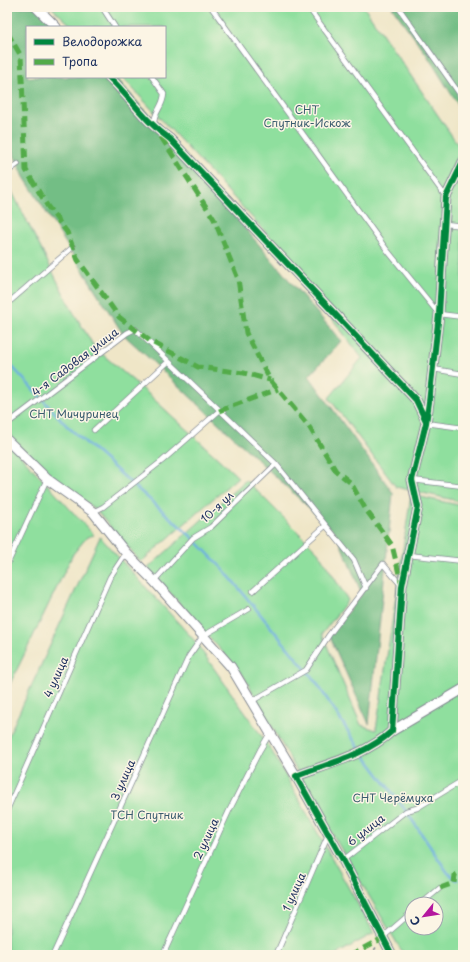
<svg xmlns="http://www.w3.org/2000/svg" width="470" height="962" font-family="'Playpen Sans',sans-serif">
  <rect width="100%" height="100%" fill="#fcf5e5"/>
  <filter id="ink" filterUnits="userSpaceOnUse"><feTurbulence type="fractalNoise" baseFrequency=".025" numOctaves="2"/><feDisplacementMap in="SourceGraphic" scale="8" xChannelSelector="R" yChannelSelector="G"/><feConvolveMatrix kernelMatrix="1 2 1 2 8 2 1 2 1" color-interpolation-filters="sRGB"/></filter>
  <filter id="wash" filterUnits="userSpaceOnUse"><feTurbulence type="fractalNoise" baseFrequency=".012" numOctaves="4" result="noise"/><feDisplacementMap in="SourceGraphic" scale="16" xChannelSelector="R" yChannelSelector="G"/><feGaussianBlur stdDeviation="0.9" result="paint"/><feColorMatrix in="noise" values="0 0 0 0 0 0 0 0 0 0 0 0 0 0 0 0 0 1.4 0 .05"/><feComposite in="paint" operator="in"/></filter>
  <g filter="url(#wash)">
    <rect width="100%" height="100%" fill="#efe6c7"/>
    <path fill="#8fdf9e" stroke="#55877e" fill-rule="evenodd" d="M51,7h313l99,145v350l-67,-15 -67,-89 33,-40 -90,-119 -150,-162h43v-50h-92z
      M7,182l65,128 23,38 49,42 94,87 -97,85 -46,-53 -65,-50 -23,-22z
      M7,441l87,94 -7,2 -14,17 -66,136z
      M246,480l72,72 30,48 -26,34 39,91 15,5 35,-235 52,11v449h-59l-74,-125 -87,-155 -95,-107zM412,904h24v24h-24z
      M100,537l94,103 76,108 104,185 -39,22h-328v-216z"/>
    <path fill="#73be85" stroke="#477672" d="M7,7h34l21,20h-35v50h89l225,264 -32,35 84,117 -24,231 -40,-89 33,-41 -26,-61 -213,-199 -99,-157 -17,-38z
      M392,7h71v106l-36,-58z"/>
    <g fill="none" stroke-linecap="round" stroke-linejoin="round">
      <path stroke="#6daee1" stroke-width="2.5" d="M7,361l60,65 126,112 30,31 93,113 45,69 45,60 42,62 9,7"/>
    </g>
  </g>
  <g filter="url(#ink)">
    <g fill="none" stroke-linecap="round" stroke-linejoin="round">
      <defs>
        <path id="service" d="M102,7l13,20
          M211,7l176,243 52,64 24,3
          M308,7l138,190
          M398,7l61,86 4,12
          M152,77l12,17c-1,14 -10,17 -10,30
          M7,172l11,-8
          M446,224l17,2
          M7,304l66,-57
          M433,369l30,5
          M426,423l37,5
          M7,424l120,-91 8,-4 141,135 78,96 12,28
          M94,430l74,-68
          M412,480l51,6
          M93,512l10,-5 59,-46 57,-50
          M408,555l55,6
          M7,565l40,-86
          M154,581l39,-43 18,-11 65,-63
          M253,591l72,-65
          M252,701l54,-31 23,-35 54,-71 18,21
          M7,810l103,-233 16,-24
          M343,860l63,-49 11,-3 46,-28
          M421,904l19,-16
          M383,937l29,-25
          M53,955l136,-299 14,-20 46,-27
          M163,955l66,-144 31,-61 10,-17
          M276,955l52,-120"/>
        <path id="minor" d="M36,7l20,20
          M109,77c22,21 35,44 61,62l246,261 10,21
          M7,440l40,39 46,33 33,41 28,28 77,86 65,109
          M392,731l71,-42
          M392,955l-49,-95 -47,-84c32,-12 70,-21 96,-45l10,-145 16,-79 -6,-27 14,-57 3,-21 10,-88 7,-117 17,-35"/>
      </defs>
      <use href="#service" stroke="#858a92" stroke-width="6"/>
      <use href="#minor" stroke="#858a92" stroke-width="11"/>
      <path stroke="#858a92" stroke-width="1.5" stroke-dasharray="3 3" stroke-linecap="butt" d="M371,955l6,-9"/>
      <use href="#service" stroke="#fff" stroke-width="4.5"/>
      <use href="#minor" stroke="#fff" stroke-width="9"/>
      <path stroke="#52ab49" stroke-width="5" stroke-dasharray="10 5" stroke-linecap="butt" d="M7,32l14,24 5,114 22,37 19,25 11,28 41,57 31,24 48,26 46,6 26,7
        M161,137l53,82 24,60 8,54 24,47 38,45 28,46 15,12 15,27 26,35 9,37
        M219,411l59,-22
        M440,888l14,-5 1,-8 8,-5
        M350,955l33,-17"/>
      <defs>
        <path id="cycleway" d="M109,77c22,21 35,44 61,62l246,261 10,21
          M392,955l-49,-95 -47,-84c32,-12 70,-21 96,-45l10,-145 16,-79 -6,-27 14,-57 3,-21 10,-88 7,-117 17,-35"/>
      </defs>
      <use href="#cycleway" stroke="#fcf5e5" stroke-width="8"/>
      <use href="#cycleway" stroke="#00873e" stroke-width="6"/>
    </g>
  </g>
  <g text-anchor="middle" stroke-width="3" stroke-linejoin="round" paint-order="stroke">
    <g font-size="11" fill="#385b6e" stroke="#fcf5e5">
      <text x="307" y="114">СНТ<tspan x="307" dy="13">Спутник-Искож</tspan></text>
      <text x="74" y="418">СНТ Мичуринец</text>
      <text x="393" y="802">СНТ Черёмуха</text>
      <text x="147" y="819">ТСН Спутник</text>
    </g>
    <g font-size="11" fill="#1b2f5e" stroke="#fcf5e5">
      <text transform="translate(75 362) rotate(-37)" y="4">4-я Садовая улица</text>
      <text transform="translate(217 507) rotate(-43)" y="4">10-я ул</text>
      <text transform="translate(56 677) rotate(-66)" y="4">4 улица</text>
      <text transform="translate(123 780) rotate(-66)" y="4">3 улица</text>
      <text transform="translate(366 830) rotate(-38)" y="4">6 улица</text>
      <text transform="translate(206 839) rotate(-65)" y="4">2 улица</text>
      <text transform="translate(294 892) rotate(-66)" y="4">1 улица</text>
    </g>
  </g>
  <rect width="470" height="962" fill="none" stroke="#fcf5e5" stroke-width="24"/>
  <rect x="26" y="26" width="140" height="52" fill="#fcf5e5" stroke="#a2a6af"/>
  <rect x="34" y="39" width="20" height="6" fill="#00873e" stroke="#a2a6af"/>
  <text x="62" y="46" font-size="12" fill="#1b2f5e">Велодорожка</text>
  <rect x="34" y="59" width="20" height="6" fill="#52ab49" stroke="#a2a6af"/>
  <text x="62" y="66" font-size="12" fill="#1b2f5e">Тропа</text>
  <g transform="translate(424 916) rotate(240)"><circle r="19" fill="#fcf5e5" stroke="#a2a6af"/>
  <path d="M0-3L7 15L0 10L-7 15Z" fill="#b5179e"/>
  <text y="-6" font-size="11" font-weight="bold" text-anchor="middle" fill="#1b2f5e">С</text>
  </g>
</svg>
